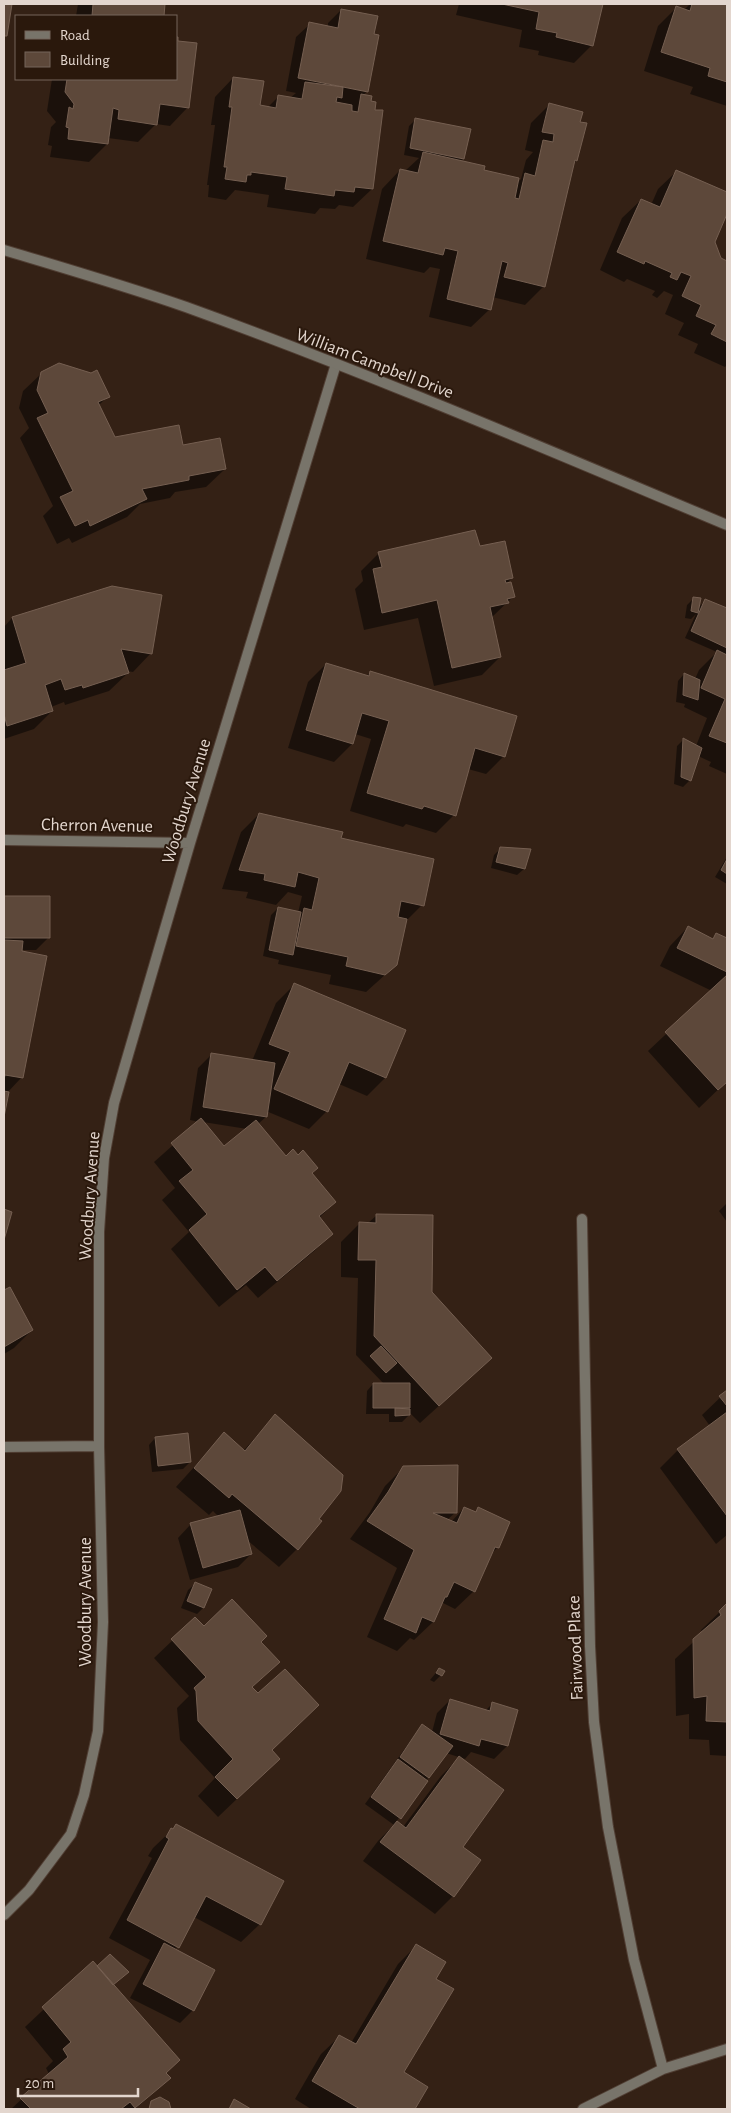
<svg xmlns="http://www.w3.org/2000/svg" width="731" height="2113" font-family="'Alegreya Sans',sans-serif">
  <rect width="100%" height="100%" fill="#342115"/>
  <path fill="#0007" fill-rule="evenodd" d="M78,4h86l-1,12h-87z
    M459,4h142l-9,41 -18,18 -36,-8 1,-4 -20,-4 3,-17 -66,-15z
    M690,4h37v102l-37,-12 3,-7 -49,-16 14,-45 18,-18 8,2z
    M341,10l32,25 -6,56 -4,5 9,93 -19,18 -14,-2 -4,4 -15,-1 -5,6 -48,-7 2,-12 -34,-5 -9,10 -18,-3 1,-12h-2l8,-60h-4l4,-28 18,-19 26,28 8,2 11,-11 12,1 6,-5 -10,-2 10,-54 14,-13 18,3v-4z
    M52,79h124l12,28 -18,19 -14,-2 -18,18 -30,-4 -1,6 -18,18 -39,-5 2,-11 -4,-1 3,-18 5,-5 -9,-11z
    M549,105l30,18 6,1 -9,37 -4,4 -29,122 -18,18 -33,-8 -2,12 -19,18 -42,-10 11,-48 -10,-2 -6,6 -58,-14 16,-70 18,-19 5,1 14,-13 -15,-3 5,-29 7,-7 47,40 -3,3 56,22 5,-5 5,-19 7,-8 -8,-2 6,-27z
    M677,171l50,22v18l-14,31 7,17 7,3v103l-2,2 -31,-14 4,-9 -20,-9 6,-12 -19,-9 8,-19 -9,-4 -7,7 -5,-3 3,-4 -28,-12 -3,3 -24,-12 22,-52 19,-18 10,5 7,-16z
    M42,373l66,23 -10,10 16,33 68,8 43,22 -19,18 -31,5 -5,6 -30,6 -13,13 -55,26 -3,-5 -12,6 -14,-28 10,-10 -33,-68 9,-10 -10,-20 4,-17z
    M479,548l33,30 -7,7 8,12 -22,21 9,39 -18,18 -48,11 -16,-68 -54,12 -9,-41 8,-8 -2,-10 18,-18z
    M694,598l4,10 8,-8 21,10v164l-18,-8 2,-4 -13,-6 -8,24 -7,7 -9,-3 3,-38 6,-6 13,6 11,-28 -23,-11 1,-3 -9,-2 2,-21 6,-7 11,5 4,-9 18,-18 -32,-14 11,-24 -5,5 -6,-1 2,-13z
    M12,618l139,35 -18,19 -6,-1 1,2 -19,18 -44,14 -1,-3 -13,5 1,4 -18,18 -30,10v-112z
    M326,664l40,12 4,-3 134,83 -18,18 -18,-5 -14,46 -18,18 -30,-9 -3,3 -53,-16 21,-72 -16,-5 -3,10 -18,18 -46,-14 20,-66z
    M259,814l80,25 83,66 -18,18 -8,42 -30,27 -37,-8 2,-9 -53,-11 1,-4 -16,-4 8,-41 7,-7 20,5 4,-17 -14,-4 -12,13 -30,-7 2,-6 -26,-3 19,-57z
    M501,848l23,21 -7,6 -26,-7 3,-13z
    M727,857v27l-12,-7z
    M49,897v40l-13,13h-17l2,128 -14,15 -3,18v-213z
    M688,927l24,12 5,-5 10,5v142l-28,27 -51,-57 64,-60 -52,-25 10,-20z
    M294,985l91,93 -18,18 -28,-12 -12,27 -18,18 -43,-18v6l-8,7 27,33 26,17 24,28 -16,16 13,16 -19,18 -55,46 -12,-13 -27,22 -48,-58 18,-17 -27,-32 13,-12 -21,-26 45,-40 -9,-2 8,-52 14,-14 40,7 24,-58zM203,1122l44,7 -23,19z
    M727,1203v19l-8,-11z
    M377,1215l54,78 41,83 -52,47 -11,-11v3l-7,7h-13v-8h-23l1,-23 6,-7h11l-28,-29 2,-77 -17,-1v-35l19,-19h8z
    M4,1292l28,38 -18,18 -10,6z
    M727,1391v144l-11,9 -56,-76 18,-18 32,-24 -8,-11z
    M276,1416l21,133 -18,18 -32,-27 4,14 -13,13 -48,13 -12,-42 13,-14 28,-7 -6,-6 -4,4 -33,-28 48,-53 19,17z
    M155,1438l35,24 -7,7 -31,3 -3,-27z
    M404,1467l52,45 -9,8 4,2 13,-14 11,5 4,-4 19,38 -8,8 -16,36 -19,18 -14,-7 -8,20 -19,18 -4,-2 -13,13 -30,-14 30,-69 -47,-29 20,-27 15,-26z
    M195,1584l8,24 -6,6 -16,-6 7,-18z
    M727,1605v151l-17,-1 -1,-15 -20,-1v-25l-13,2 -1,-57 28,-26 -2,-3z
    M195,1619l9,9 55,14 1,38 -9,8 19,63 -10,26 -42,40 -20,-21 17,-18 -35,-38 -3,-32 12,-12 -35,-38z
    M439,1669l2,6 -7,7 -4,-2z
    M450,1700l35,11 8,-8 14,43 -13,13 -23,-7 -6,7 -19,-6 -50,69 7,5 38,-51 18,-18 2,89 -8,49 -18,18 -72,-53 15,-20 16,-16 -29,-21 51,-71 6,-7 10,6 5,-19z
    M176,1826l84,98 -19,18 -47,-25 -19,33 18,60 -13,13 -50,-25 20,-38 -41,-22 43,-80 -4,-2 5,-8z
    M416,1946l18,33 -31,94 24,14 -14,22h-102l-16,-10 26,-45 19,-18 11,7 47,-79z
    M93,1963l4,5 30,4 -14,13 56,93 -34,31h-124l38,-35 -3,-6 7,-7 -28,-34z"/>
  <path fill="#5d483a" stroke="#755f51" d="M4,4h8l-5,32h-3z
    M93,4h72l-1,12h-72z
    M502,4h101l-10,42 -37,-9 1,-4 -21,-4 3,-17z
    M692,4h35v78l-19,-6 2,-8 -49,-16 15,-46 14,5z
    M341,9l37,7 -4,18 5,1 -11,57 -70,-14 11,-56 29,6z
    M176,37h2v4l19,2 -8,65 -29,-4 -3,21 -39,-6 1,-9 -6,-2 -5,36 -40,-5 1,-11 -3,-1 3,-20 4,2 1,-5 -9,-12 2,-13h109z
    M233,77l31,4 -4,24 16,3 2,-13 24,4 3,-17 38,5 -1,11 -5,-1 -1,5 16,3v6l6,1 3,-18 11,2 -1,5 5,1 -1,8h8l-10,79 -18,-2 -1,5 -19,-2 -1,6 -49,-7 2,-12 -36,-5v3h-4l-1,7 -21,-3 2,-12h-3l8,-60h-3z
    M549,103l34,9 -3,10 7,1 -10,38 -2,-1 -30,127 -41,-10 4,-14 -6,-2 -11,49 -44,-11 11,-48 -13,-3 -2,7 -60,-14 17,-72 18,4 5,-21 62,14 -1,4 35,8 -4,20 4,1 6,-26 10,3 8,-36 10,2 1,-8 -12,-2z
    M415,118l56,11 -7,30 -54,-11z
    M676,170l51,22v22l-12,28 6,16 6,3v81l-16,-8 5,-9 -20,-9 5,-11 -19,-9 9,-20 -10,-4 -4,8 -7,-3 2,-4 -27,-12 -1,3 -27,-12 24,-53 19,8z
    M59,363l32,10 6,-3 13,27 -12,5 17,35 64,-12 4,20 37,-7 6,31 -37,7v4l-47,9 5,10 -57,27 -2,-6 -13,6 -15,-29 13,-6 -36,-73 11,-5 -11,-23 4,-18z
    M475,530l5,16 25,-5 8,37 -8,2 1,3 5,-1 4,15 -8,2 2,4 -19,4 11,50 -49,11 -15,-68 -55,13 -9,-44 9,-2 -4,-15z
    M112,586l50,9 -10,59 -31,-5 8,24 -46,15 -1,-3 -17,5 -4,-11 -16,6 8,26 -46,15 -3,-12v-44l22,-7 -14,-46z
    M693,597l8,1 -3,15 -7,-2z
    M705,599l22,9v40l-36,-17z
    M717,650l10,5v88l-18,-7 16,-37 -24,-11z
    M326,663l43,13 1,-5 147,45 -12,41 -30,-9 -19,68 -32,-10 -2,3 -55,-16 22,-72 -27,-8 -9,31 -47,-14z
    M684,673l16,7 -2,20 -15,-5z
    M683,738l19,10 -11,33 -10,-4z
    M259,813l84,19 -2,6 93,21 -10,47 -23,-5 -3,16 9,2 -10,46 -12,10 -39,-9 2,-9 -52,-11 8,-38 8,2 7,-32 -21,-6 -3,15 -31,-7 1,-6 -26,-4z
    M500,847l31,2 -6,20 -29,-7z
    M727,859v15l-6,-4z
    M4,896h46v42h-46z
    M278,907l23,5 -8,43 -24,-5z
    M688,926l25,13 3,-6 11,5v34l-50,-24z
    M4,940l19,1 -1,10 25,5 -24,122 -18,-3 -1,5z
    M727,975v107l-9,8 -53,-58z
    M294,983l112,47 -20,48 -37,-16 -21,50 -54,-23 16,-37 -21,-8z
    M211,1053l64,10 -8,54 -64,-10z
    M4,1091l5,1 -5,25z
    M201,1118l23,28 32,-26 30,36 7,-7 5,6 5,-5 15,18 -6,5 24,29 -17,14 14,18 -56,47 -12,-14 -28,23 -48,-60 18,-16 -28,-33 14,-11 -22,-27z
    M4,1209l8,3 -8,28z
    M376,1214l57,1 -1,77 60,66 -53,48 -65,-70 2,-76h-18l1,-38 17,1z
    M10,1287l23,43 -29,17v-57z
    M381,1346l16,17 -11,10 -16,-17z
    M373,1383h37v25h-37z
    M727,1390v16l-8,-10z
    M395,1408l15,1v6l-15,1z
    M727,1412v104l-50,-67z
    M275,1414l68,61 -2,16 -22,28 3,2 -24,29 -66,-56 -3,4 -35,-30 30,-36 21,19z
    M188,1433l3,29 -33,4 -3,-29z
    M458,1465l-1,48h-24l24,10 7,-16 12,5 2,-5 32,15 -11,26 -4,-1 -20,45 -21,-10 -7,15h-2l-11,25 -12,-5 -6,16 -32,-14 30,-69 -47,-29 21,-29 15,-26z
    M240,1510l12,44 -49,14 -13,-45z
    M195,1582l17,7 -8,19 -17,-7z
    M232,1599l35,37 -6,6 19,20 -28,25 6,6 27,-24 34,36 -47,45 8,9 -43,40 -22,-22 18,-18 -35,-38 -2,-30 -2,-3 12,-11 -35,-38 24,-22 9,9z
    M727,1603v123v-4l-21,-1 1,-25 -13,2 -1,-59 28,-24 -2,-4z
    M439,1668l6,3 -3,5 -6,-3z
    M450,1699l40,12 2,-9 26,8 -10,36 -27,-7 -2,7 -39,-12z
    M422,1724l31,22 -24,32 -29,-21z
    M459,1756l45,34 -41,57 18,13 -27,37 -74,-55 17,-21 9,7z
    M398,1759l30,22 -27,38 -30,-22z
    M176,1824l108,57 -23,44 -55,-29 -27,52 -52,-28 42,-81 -3,-2 5,-9 2,1z
    M164,1943l51,27 -21,41 -51,-27z
    M416,1944l30,18 -10,17 18,10 -50,83 24,15 -13,22h-55l-48,-28 27,-46 17,9z
    M110,1954l19,18 -16,13 -16,-19z
    M93,1961l87,99 -14,13 5,5 -36,30 -5,-6 -9,7h-90l-11,-11 48,-41 -5,-8 8,-7 -29,-35z
    M160,2097l9,5 2,7h-22l2,-8z
    M234,2099l17,10h-22z"/>
  <g fill="none" stroke-linecap="round" stroke-linejoin="round">
    <defs>
      <path id="minor" d="M4,840l186,3
        M582,1219l8,427 4,76 14,105 26,133 29,109
        M4,1447l95,-1
        M4,1915l25,-25 42,-56 13,-39 14,-64 5,-109 -4,-176v-214l5,-74 10,-55 76,-260 146,-479
        M583,2109l80,-40 64,-20"/>
      <path id="tertiary" d="M4,250c60,18 122,36 182,57 183,66 362,143 541,218"/>
    </defs>
    <use href="#minor" stroke="#503e33" stroke-width="12"/>
    <use href="#tertiary" stroke="#503e33" stroke-width="12"/>
    <use href="#minor" stroke="#78746a" stroke-width="10"/>
    <use href="#tertiary" stroke="#78746a" stroke-width="10"/>
  </g>
  <g text-anchor="middle" stroke-width="4" stroke-linejoin="round" paint-order="stroke">
    <g font-size="18" fill="#e3d6ce" stroke="#2a180c">
      <text transform="translate(375 363) rotate(21)" y="6">William Campbell Drive</text>
      <text transform="translate(186 801) rotate(-73)" y="6">Woodbury Avenue</text>
      <text transform="translate(97 825) rotate(1)" y="6">Cherron Avenue</text>
      <text transform="translate(89 1196) rotate(-86)" y="6">Woodbury Avenue</text>
      <text transform="translate(85 1602) rotate(-90)" y="6">Woodbury Avenue</text>
      <text transform="translate(575 1648) rotate(-92)" y="6">Fairwood Place</text>
    </g>
  </g>
  <rect width="731" height="2113" fill="none" stroke="#e3d6ce" stroke-width="10"/>
  <rect x="15" y="15" width="162" height="65" fill="#2a180c" stroke="#74645a"/>
  <rect x="25" y="31" width="25" height="8" fill="#78746a" stroke="#74645a"/>
  <text x="60" y="40" font-size="15" fill="#e3d6ce">Road</text>
  <rect x="25" y="52" width="25" height="15" fill="#5d483a" stroke="#74645a"/>
  <text x="60" y="65" font-size="15" fill="#e3d6ce">Building</text>
  <path d="M18 2088v8h120v-8" fill="none" stroke="#e3d6ce" stroke-width="2.5"/>
  <text x="25" y="2088" font-size="15" fill="#e3d6ce" stroke="#2a180c" stroke-width="4" paint-order="stroke">20 m</text>
</svg>
